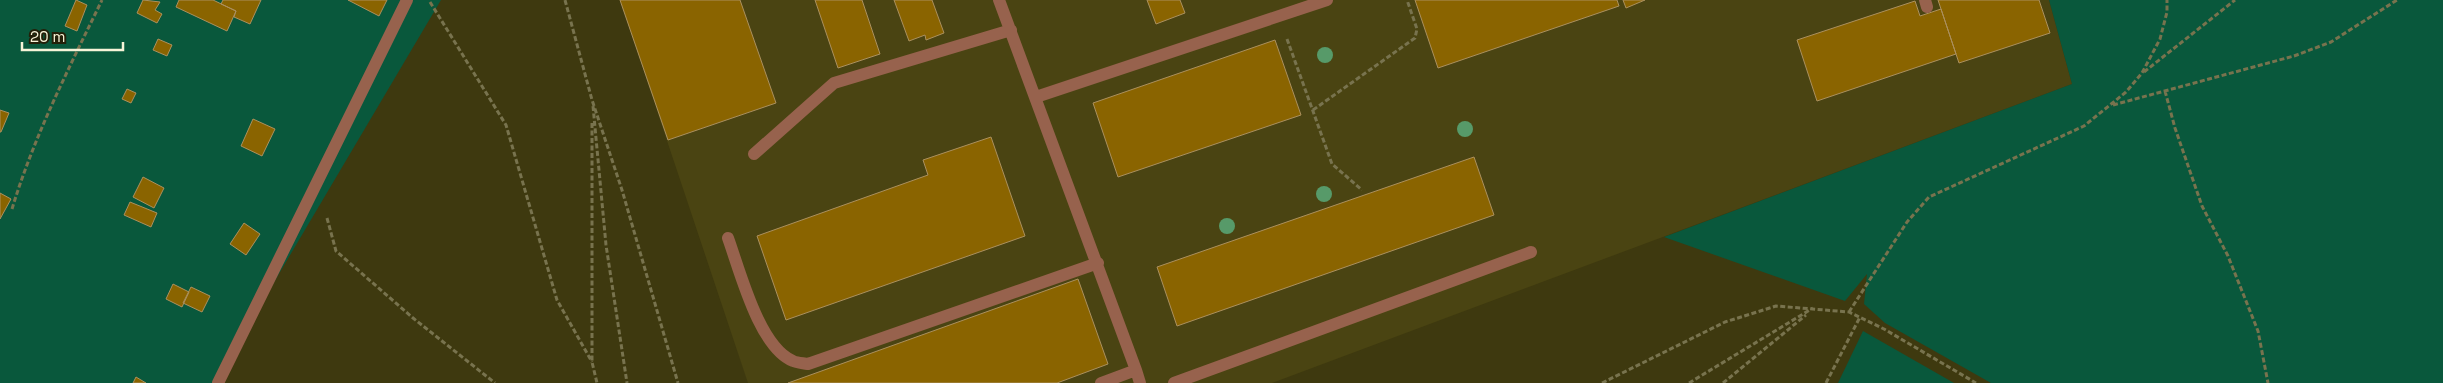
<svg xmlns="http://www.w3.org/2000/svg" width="2443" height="383" font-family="'Space Grotesk',sans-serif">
  <rect width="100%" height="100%" fill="#3e390f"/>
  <path fill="#4a4412" d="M620,0h1429l23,84 -800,299h-524z"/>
  <path fill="#09583c" d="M0,0h441l-200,338 -23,45h-218z
    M2049,0h394v383h-452l-106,-60 -21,-19 3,-30 -22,27 -181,-64 408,-153z
    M1863,331l91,52h-116z"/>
  <path fill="#8a6400" stroke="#ab905e" d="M76,0l11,5 -10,26 -12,-5z
    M143,0l17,2 -5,8 7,4 -5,9 -20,-10z
    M179,0h34l23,11 -9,20 -51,-24z
    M223,0h38l-11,24 -16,-7 2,-6 -15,-7z
    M348,0h39l-8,16z
    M620,0h120l36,103 -108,37z
    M815,0h47l18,54 -42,14z
    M894,0h38l12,33 -18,7 -1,-5 -16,6z
    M1147,0h33l5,13 -29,11z
    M1415,0h202l2,6 -181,62z
    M1623,0h22l-19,8z
    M1938,0h101l11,33 -91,30z
    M1915,1l5,15 21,-7 15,45 -139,47 -20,-61z
    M158,39l14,6 -5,11 -14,-6z
    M1275,40l26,75 -183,62 -25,-74z
    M127,89l9,4 -5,10 -9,-4z
    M0,110l9,3 -8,19h-1z
    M253,119l22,10 -13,27 -21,-10z
    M991,137l34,99 -239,84 -29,-84 171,-61 -5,-15z
    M1474,157l20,58 -317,111 -20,-59z
    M143,177l21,11 -10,20 -21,-11z
    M0,193l11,6 -11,20z
    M130,202l27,11 -6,14 -27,-12z
    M244,223l16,11 -14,21 -16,-11z
    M1078,279l30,85 -51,19h-269z
    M173,284l16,8 -7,15 -16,-8z
    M191,287l19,9 -8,16 -19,-9z
    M136,377l10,6h-13z"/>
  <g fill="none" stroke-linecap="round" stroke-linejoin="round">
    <path stroke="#78734e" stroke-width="3" stroke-dasharray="5 2.5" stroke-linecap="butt" d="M565,0l27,100 30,90 56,193
      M430,2l76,123 51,175 35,62
      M1287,39l45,125 30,26
      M2144,72l91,-72
      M2165,91l10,37 27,78 26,50 30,75 10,52
      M2113,105l181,-49 37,-14 66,-42
      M593,106l13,139 21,138
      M1313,110l102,-72 2,-9 -10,-29
      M592,123v239l5,21
      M12,209c22,-73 57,-141 90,-209
      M327,218l9,33 77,67 82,65
      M1849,312l58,-90 22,-25 155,-71 42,-34 16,-19 18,-34 7,-27v-12
      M1602,383l123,-61 51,-16 73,6 35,17 92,54
      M1689,383l124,-75
      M1723,383l83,-68
      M1826,383l34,-66"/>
    <path stroke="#97624d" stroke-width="12" d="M999,0l137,370 -35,13
      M1925,0l2,7
      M1036,97l291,-97
      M754,154l80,-71 177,-53
      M728,238c12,33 31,109 65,123 4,2 10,2 15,3l290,-101
      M1136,370l4,13
      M1174,383l357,-131"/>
    <path stroke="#97624d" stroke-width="12" d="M218,383l189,-383"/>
  </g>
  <g fill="#579a69">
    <circle cx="1325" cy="55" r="8"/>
    <circle cx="1465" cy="129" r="8"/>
    <circle cx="1324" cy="194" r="8"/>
    <circle cx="1227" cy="226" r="8"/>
  </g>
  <path d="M22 42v8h101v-8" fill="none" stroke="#f7f4d8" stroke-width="2.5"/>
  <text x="30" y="42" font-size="15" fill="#f7f4d8" stroke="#232009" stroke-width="4" paint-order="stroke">20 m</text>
</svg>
